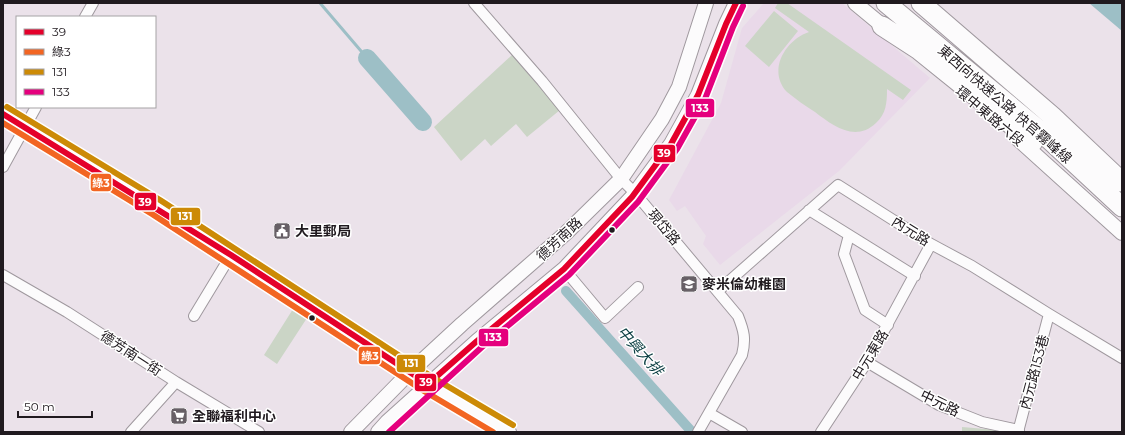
<svg xmlns="http://www.w3.org/2000/svg" width="1125" height="435" font-family="Montserrat,'Noto Sans TC',sans-serif">
  <rect width="100%" height="100%" fill="#ebe2ea"/>
  <path fill="#e9d9e9" d="M764,3h78l88,75 -91,93 -119,94 -17,-21 3,-8 -21,-30 -8,5 -8,-11 52,-97 21,-75z"/>
  <path fill="#cbd5c6" d="M778,3h9l124,87 -8,10 -16,-11c0,14 -1,25 -11,34 -21,20 -44,2 -61,-11 -10,-6 -19,-13 -28,-20 -20,-21 -2,-52 22,-60l-34,-24z
    M774,11l24,20 -29,36 -24,-21z
    M512,55l48,55 -33,27 -11,-13 -25,22 -6,-7 -24,22 -27,-34z
    M293,309l14,9 -30,46 -13,-9z
    M962,427l48,4 -1,1h-47z"/>
  <path fill="#9dbfc6" d="M1089,3h33v28z"/>
  <g fill="none" stroke-linecap="round" stroke-linejoin="round">
    <path stroke="#9dbfc6" stroke-width="3" d="M320,3l47,55"/>
    <path stroke="#9dbfc6" stroke-width="10" d="M566,291l126,141"/>
    <path stroke="#9dbfc6" stroke-width="18" d="M367,58l56,64"/>
    <defs>
      <path id="street" d="M474,3l68,78 79,98 14,14 103,123c6,15 8,23 4,39l-44,77
        M85,17l8,-14
        M3,167l33,-60
        M809,210l106,66
        M849,235l-5,19 21,56 23,15
        M564,269l41,49 33,-31
        M3,275l64,37 109,70 83,50
        M718,291l120,-106 93,59 41,22 77,48 73,44
        M194,316l37,-61
        M867,362l72,43 43,17 37,8
        M709,413l33,19
        M131,432l45,-50
        M821,432l46,-70 64,-118
        M1018,432l31,-118"/>
      <path id="secondary" d="M855,3l35,29
        M3,114l153,93 75,48 197,129 81,48
        M1018,139l104,94
        M351,432l59,-60 52,-48 104,-91 55,-54 41,-60 17,-32 27,-84
        M378,432l9,-10 90,-81 87,-72 68,-72 39,-53 27,-49 28,-71 10,-21"/>
      <path id="highway" d="M886,3l152,126 84,78
        M921,3l131,113 70,66
        M882,26l37,24 114,92"/>
    </defs>
    <use href="#street" stroke="#9f989e" stroke-width="12"/>
    <use href="#secondary" stroke="#9f989e" stroke-width="16"/>
    <use href="#highway" stroke="#9f989e" stroke-width="21"/>
    <use href="#street" stroke="#fcfbfc" stroke-width="10"/>
    <use href="#secondary" stroke="#fcfbfc" stroke-width="14"/>
    <use href="#highway" stroke="#fcfbfc" stroke-width="19"/>
    <defs>
      <path id="bus-1" d="M3,114l228,141 197,129 49,-43 87,-72 68,-72 39,-53 27,-49 28,-71 10,-21"/>
      <path id="bus-2" d="M3,123l149,91 272,177 69,41"/>
      <path id="bus-3" d="M7,107l153,93 272,177 81,48"/>
      <path id="bus-4" d="M389,432l93,-85 87,-72 69,-73 39,-53 28,-50 28,-72 10,-21"/>
    </defs>
    <use href="#bus-1" stroke="#fff" stroke-width="9"/>
    <use href="#bus-2" stroke="#fff" stroke-width="9"/>
    <use href="#bus-3" stroke="#fff" stroke-width="9"/>
    <use href="#bus-4" stroke="#fff" stroke-width="9"/>
    <use href="#bus-1" stroke="#e4002b" stroke-width="6"/>
    <use href="#bus-2" stroke="#f26522" stroke-width="6"/>
    <use href="#bus-3" stroke="#cc8a06" stroke-width="6"/>
    <use href="#bus-4" stroke="#e5007d" stroke-width="6"/>
  </g>
  <defs>
    <symbol id="civic-square" viewBox="-11 -11 22 22"><rect x="-9" y="-9" width="18" height="18" rx="4" fill="#676066" stroke="#fff"/><path d="M-.6-6.5H3V-4.5H.6V-3L4-1V1h2V6H-6V1h2V-1L-.6-3ZM-1.2 2.5V6h2.4V2.5Z" fill="#fff"/></symbol>
    <symbol id="school-square" viewBox="-11 -11 22 22"><rect x="-9" y="-9" width="18" height="18" rx="4" fill="#676066" stroke="#fff"/><path d="M0-5L7-2L0 1L-7-2ZM-4 1L0 2.5L4 1V4Q0 6-4 4Z" fill="#fff"/></symbol>
    <symbol id="supermarket-square" viewBox="-11 -11 22 22"><rect x="-9" y="-9" width="18" height="18" rx="4" fill="#676066" stroke="#fff"/><path d="M-6-5.5h2.5l.6 2H6L4.5 2H-2.5L-4.4-4H-6ZM-1.5 3.2a1.3 1.3 0 1 0 .1 0ZM3 3.2a1.3 1.3 0 1 0 .1 0Z" fill="#fff"/></symbol>
  </defs>
  <g fill-rule="evenodd">
    <use href="#civic-square" x="272" y="221" width="20" height="20"/>
    <use href="#school-square" x="679" y="274" width="20" height="20"/>
    <use href="#supermarket-square" x="169" y="406" width="20" height="20"/>
  </g>
  <g fill="#201a1f" stroke="#fff" stroke-width="1.5">
    <circle cx="612" cy="230" r="3.5"/>
    <circle cx="312" cy="318" r="3.5"/>
  </g>
  <g text-anchor="middle" stroke-width="3" stroke-linejoin="round" paint-order="stroke">
    <g font-size="14" fill="#201a1f" stroke="#fff">
      <text transform="translate(1005 104) rotate(41)" y="5">東西向快速公路 快官霧峰線</text>
      <text transform="translate(990 116) rotate(40)" y="5">環中東路六段</text>
      <text transform="translate(664 227) rotate(50)" y="5">現岱路</text>
      <text transform="translate(911 231) rotate(32)" y="5">內元路</text>
      <text transform="translate(559 239) rotate(-43)" y="5">德芳南路</text>
      <text transform="translate(131 353) rotate(33)" y="5">德芳南一街</text>
      <text transform="translate(870 355) rotate(-59)" y="5">中元東路</text>
      <text transform="translate(1034 372) rotate(-75)" y="5">內元路153巷</text>
      <text transform="translate(940 403) rotate(26)" y="5">中元路</text>
    </g>
    <g font-size="14" font-weight="bold" fill="#201a1f" stroke="#fff" text-anchor="start">
      <text x="295" y="236">大里郵局</text>
      <text x="702" y="289">麥米倫幼稚園</text>
      <text x="192" y="421">全聯福利中心</text>
    </g>
    <g font-size="15" font-style="italic" fill="#083c40" stroke="#fff">
      <text transform="translate(640 351) rotate(48)" y="5">中興大排</text>
    </g>
  </g>
  <g stroke="#fff" stroke-width="1.5">
    <rect x="685" y="98" width="30" height="20" rx="4" fill="#e5007d"/>
    <rect x="653" y="144" width="23" height="19" rx="4" fill="#e4002b"/>
    <rect x="90" y="173" width="22" height="19" rx="4" fill="#f26522"/>
    <rect x="134" y="192" width="23" height="19" rx="4" fill="#e4002b"/>
    <rect x="170" y="207" width="31" height="19" rx="4" fill="#cc8a06"/>
    <rect x="478" y="328" width="31" height="19" rx="4" fill="#e5007d"/>
    <rect x="358" y="346" width="23" height="19" rx="4" fill="#f26522"/>
    <rect x="396" y="354" width="30" height="19" rx="4" fill="#cc8a06"/>
    <rect x="414" y="373" width="23" height="19" rx="4" fill="#e4002b"/>
  </g>
  <g font-size="11" text-anchor="middle" font-weight="bold" fill="#fff">
    <text x="700" y="112">133</text>
    <text x="664" y="157">39</text>
    <text x="101" y="187">綠3</text>
    <text x="145" y="206">39</text>
    <text x="185" y="220">131</text>
    <text x="493" y="341">133</text>
    <text x="370" y="360">綠3</text>
    <text x="411" y="367">131</text>
    <text x="426" y="386">39</text>
  </g>
  <rect width="1125" height="435" fill="none" stroke="#201a1f" stroke-width="8"/>
  <rect x="16" y="16" width="140" height="92" fill="#ffffff" stroke="#a6a3a5"/>
  <rect x="24" y="29" width="20" height="6" fill="#e4002b" stroke="#a6a3a5"/>
  <text x="52" y="36" font-size="12" fill="#201a1f">39</text>
  <rect x="24" y="49" width="20" height="6" fill="#f26522" stroke="#a6a3a5"/>
  <text x="52" y="56" font-size="12" fill="#201a1f">綠3</text>
  <rect x="24" y="69" width="20" height="6" fill="#cc8a06" stroke="#a6a3a5"/>
  <text x="52" y="76" font-size="12" fill="#201a1f">131</text>
  <rect x="24" y="89" width="20" height="6" fill="#e5007d" stroke="#a6a3a5"/>
  <text x="52" y="96" font-size="12" fill="#201a1f">133</text>
  <path d="M18 411v6h74v-6" fill="none" stroke="#201a1f" stroke-width="2"/>
  <text x="24" y="411" font-size="12" fill="#201a1f" stroke="#ffffff" stroke-width="3" paint-order="stroke">50 m</text>
</svg>
